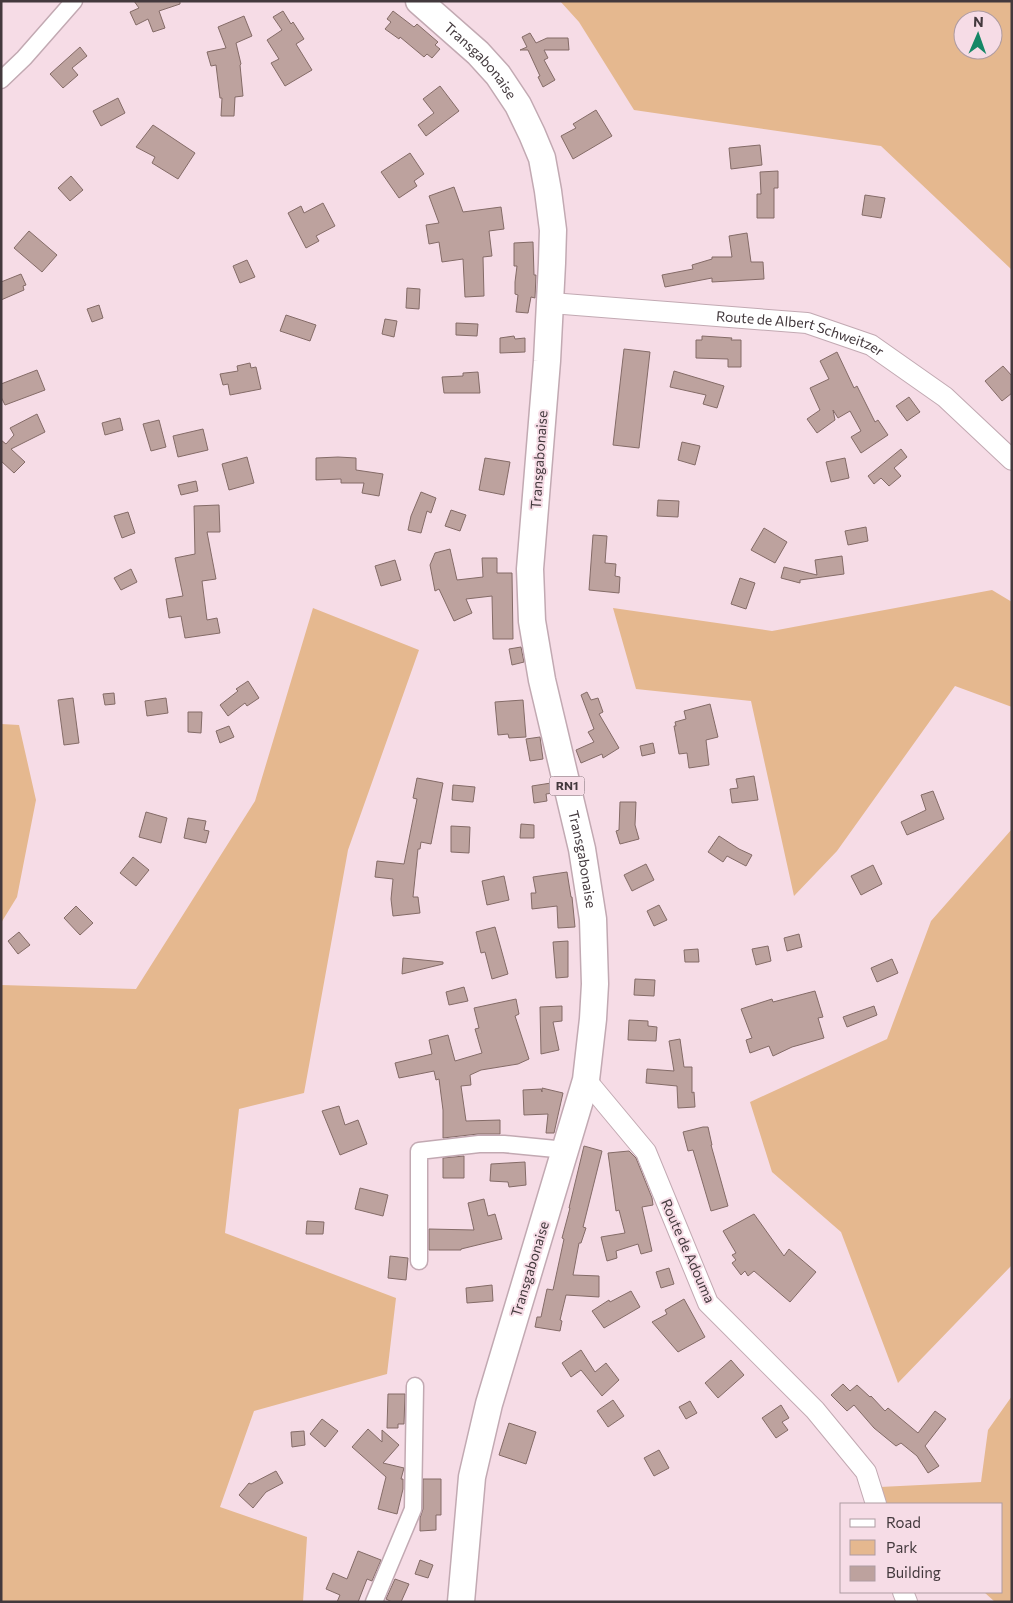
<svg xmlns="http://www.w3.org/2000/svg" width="1013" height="1603" font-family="Commissioner,sans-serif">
  <rect width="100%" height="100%" fill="#f6dce6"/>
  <path fill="#e5b88f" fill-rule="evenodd" d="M560,1h452v269l-131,-124 -247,-36 -55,-88zM963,20h30v30h-30z
    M992,590l20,12v105l-57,-21 -118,165 -43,45 -43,-195 -115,-12 -23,-81 159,23z
    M313,608l106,42 -71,200 -44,243 -65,16 -14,124 171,65 -9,76 -133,37 -34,96 87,30 -4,65h-302v-617l135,4 119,-188z
    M1,724l18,1 17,75 -19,97 -16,26z
    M1012,829v436l-114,118 -57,-151 -69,-60 -22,-70 137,-63 44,-118z
    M1012,1396v206h-17l-11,-10h18v-88h-116l-6,-17 101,-5 7,-52z"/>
  <path fill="#bda29e" stroke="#846b67" d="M134,1h46v3l-21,7 6,17 -12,4 -5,-13 -12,6 -6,-13 9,-4z
    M283,11l8,13 2,-2 11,17 -8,5 16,26 -27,16 -14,-23 8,-4 -12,-19 15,-10 -9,-13z
    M393,11l21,16 3,-3 21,18 -3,3 5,4 -8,9 -5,-4 -3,3 -24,-20 -1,2 -14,-10 6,-7 -4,-3z
    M244,16l8,20 -16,7 5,21 -1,1 3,31 -8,1 -1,19h-13l1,-18h-2l-4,-33 -5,1 -4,-14 19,-4 -8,-21z
    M530,33l6,10 11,-5h21l1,12h-25l4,8 -4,2 11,20 -12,7 -5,-10 2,-1 -12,-26h-8l7,-3 -5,-10z
    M80,47l7,9 -15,12 6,7 -15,13 -13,-14z
    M440,86l19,25 -33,25 -8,-11 16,-12 -11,-14z
    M118,98l7,15 -24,13 -8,-15z
    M596,110l16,26 -39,23 -12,-23 15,-8 -3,-4z
    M153,125l42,28 -17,26 -26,-16 3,-6 -19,-10z
    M760,145l2,20 -31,4 -2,-21z
    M410,153l14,21 -10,7 3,5 -18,12 -18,-26z
    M778,171v17h-4v30h-17v-24h4l-1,-22z
    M71,176l12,14 -13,11 -12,-13z
    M454,187l9,25 38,-5 3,22 -15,2 3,25 -9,1 1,39 -19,1 -2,-38 -21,3 -3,-20 -10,2 -3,-19 13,-2 -10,-27z
    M865,195l20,3 -4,20 -19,-3z
    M323,203l12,23 -19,10 3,5 -13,7 -18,-35 13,-7 3,7z
    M29,231l28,24 -15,17 -28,-24z
    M747,233l4,29h12l1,17 -52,3v-4l-47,9 -3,-12 31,-6 -1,-4 20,-6v-2h20l-3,-21z
    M533,242l1,33h2l-1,23 -4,-1 -3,16 -12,-1 2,-17 -3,-1v-12l2,-16h-3v-23z
    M247,260l8,17 -15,6 -7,-17z
    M21,274l5,11 -3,1 1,4 -23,10v-18z
    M407,288l13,1 -1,20 -13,-1z
    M99,305l4,13 -11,4 -5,-13z
    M286,315l30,10 -6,16 -30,-10z
    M385,319l12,2 -3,16 -12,-3z
    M456,323l22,1 -1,12 -21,-1z
    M514,336l1,3 10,-1v14l-25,1v-15z
    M702,336l30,2 -1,2h10v27h-13v-8l-32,-1v-18h6z
    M624,349l26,3 -11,96 -26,-3z
    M837,352l17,36 3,-2 18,36 3,-2 10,15 -27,18 -10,-16 10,-6 -11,-20 -12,7 -5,-8 2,10 -18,13 -10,-14 13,-9 -10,-22 19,-9 -9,-18z
    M250,363l1,5 5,-1 5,22 -31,6 -2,-11 -5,1 -3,-11 18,-3 -1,-5z
    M1003,366l9,10v17l-10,8 -17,-20z
    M37,370l8,20 -40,15 -4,-8v-13z
    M674,371l50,15 -7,22 -14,-4 3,-9 -36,-8z
    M478,372l2,21h-36l-2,-16 21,-1v-3z
    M909,397l11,15 -13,9 -11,-15z
    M37,414l8,18 -34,17 14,13 -11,11 -13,-12v-21l5,4 8,-9 -4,-7z
    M120,418l3,12 -18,5 -3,-12z
    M159,420l7,27 -15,4 -8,-27z
    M203,429l5,21 -30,7 -5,-21z
    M682,442l18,4 -5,19 -17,-5z
    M901,449l6,8 -13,11 7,8 -12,10 -8,-8 -7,6 -6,-8z
    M247,457l7,26 -25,7 -7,-26z
    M338,457l18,1v12l27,4 -4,22 -17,-3 2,-10h-23v-4l-25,1v-22z
    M485,458l25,4 -6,33 -25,-5z
    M845,458l4,20 -18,4 -5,-20z
    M196,481l2,10 -17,4 -3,-10z
    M421,492l15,6 -5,15 -4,-2 -6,22 -13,-3 3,-14z
    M658,500l21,1 -1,16 -21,-1z
    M219,505l1,27h-13l9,47 -14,2 5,39 10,-2 3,15 -35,5 -4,-22 -12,2 -3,-19 17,-3 -8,-38 20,-4 -1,-48z
    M451,510l15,5 -6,16 -15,-5z
    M128,512l7,21 -13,5 -8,-22z
    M866,527l2,14 -20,4 -3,-14z
    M764,528l23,14 -12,21 -24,-13z
    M593,535l14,1 -2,27 11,1 -1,12 5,1 -1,16 -30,-3z
    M450,549l7,31 26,-3 -1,-19h15v15h15l1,66h-20l-1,-43 -26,3 6,14 -18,8 -15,-32 -4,2 -5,-26 5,-12z
    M842,556l2,18 -44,6v3l-19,-5 3,-11 33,8 -2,-15z
    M395,560l6,20 -20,6 -6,-20z
    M131,569l6,13 -16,8 -7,-12z
    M740,578l15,5 -9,26 -15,-5z
    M521,647l3,15 -12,3 -3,-16z
    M248,681l11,17 -12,8 -2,-3 -17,13 -8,-11 18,-14 -2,-2z
    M587,692l4,8 7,-2 5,14 -4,2 20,34 -16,10 -1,-4 -21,9 -5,-13 18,-8 -6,-10 6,-3 -13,-34z
    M114,693l1,11 -10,1 -2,-11z
    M73,698l6,45 -15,2 -6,-45z
    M166,698l2,15 -21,3 -2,-15z
    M523,700l3,37 -17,1 -1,-4 -10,1 -3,-33z
    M710,704l8,33 -12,3 3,25 -20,3 -2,-15 -8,1 -5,-28h2l-1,-4 11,-3 -2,-8z
    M188,712h14l-1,21 -13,-1z
    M229,726l5,11 -14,6 -4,-12z
    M540,737l3,22 -13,2 -4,-22z
    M653,743l2,10 -13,3 -2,-10z
    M754,776l4,24 -26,3 -2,-14 8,-1 -2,-9z
    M417,778l26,5 -12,61 -10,-2 -1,7h-2l-5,48h5l2,16 -27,3 -2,-17 2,-20 -18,-2 2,-16 27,3 13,-65 -4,-1z
    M551,783l2,10 -7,1 1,7 -13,2 -2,-17z
    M453,785l22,2 -2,15 -21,-2z
    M933,791l11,28 -37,16 -6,-13 25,-12 -5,-15z
    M620,802h16l-1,23 4,14 -19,5 -4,-13 3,-1z
    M146,812l21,6 -6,25 -22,-6z
    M188,818l18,3 -2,9 5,1 -3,12 -22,-5z
    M521,824l13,1v13h-14z
    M451,826l19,1 -1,26 -18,-1z
    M719,836l20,13 13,6 -6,11 -19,-10 -4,6 -15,-10z
    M133,857l16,13 -13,16 -16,-13z
    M646,864l8,16 -22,11 -8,-16z
    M873,865l9,19 -21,11 -10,-19z
    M567,872l4,25h1l3,30 -17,1 -1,-22 -25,3 -1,-16h5l-3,-16z
    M504,876l5,24 -22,5 -5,-24z
    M659,905l8,15 -13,6 -7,-15z
    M76,906l17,17 -13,12 -16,-17z
    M495,927l13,47 -16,5 -7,-27 -4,1 -5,-21z
    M19,932l11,13 -12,9 -10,-13z
    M799,934l3,13 -15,4 -3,-13z
    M568,941v36l-12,1 -3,-36z
    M768,946l3,15 -15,4 -4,-16z
    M698,949l1,13h-14l-1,-12z
    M403,958l40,4v2l-41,10z
    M892,959l6,14 -21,9 -6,-14z
    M635,979l20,1 -1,16 -20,-1z
    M464,987l4,14 -19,4 -3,-13z
    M815,991l8,26 -5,1 6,20 -32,9 -19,9 -4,-10 -19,7 -4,-13 6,-2 -11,-29 31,-10 1,3z
    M516,999l3,15 -4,2 14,43 -11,5 -37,6 -11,5 1,10 -10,1 5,35 34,-1v14h-22l-35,4v-28l-4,-31 -3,1 -2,-9 -35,7 -4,-15 37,-9 -3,-14 19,-5 7,26 27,-8 -7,-24 4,-1 -5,-20z
    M562,1006v15l-9,1 6,28 -18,4 -1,-47z
    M874,1006l3,9 -30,12 -4,-10z
    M629,1020l19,1v5l9,1 -1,14 -28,-1z
    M680,1039l4,28h8v26l2,-1 1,15 -17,1 -1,-22 -31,-3 1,-14 27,2 -5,-30z
    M542,1088l21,5 -9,40h-8l2,-19 -24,1 -1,-25 18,-1 1,3z
    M339,1106l6,19 13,-5 9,24 -27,11 -18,-44z
    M703,1127h5l4,18h-1l17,61 -17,5 -18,-61 -5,1 -5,-19z
    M584,1146l18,5 -19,76 3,1 -5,15h-2l-6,32 26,1v21l-33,-2 -6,25 2,1 -2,10 -25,-4 2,-10h4l6,-28 6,1 11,-51 -2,-1 8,-30h-1z
    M629,1151l7,7 16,40 1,7 -11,2 10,44 -11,3 -3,-10 -22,7 1,7 -10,3 -6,-24 24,-4 -6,-23 -3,1 -8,-58z
    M464,1156v22h-21v-20z
    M525,1162l1,23 -17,2 -1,-5 -18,-1 1,-17z
    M360,1188l28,7 -5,21 -28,-7z
    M484,1199l4,17 7,-2 7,25 -41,10v1h-32v-21l45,1 -6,-27z
    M754,1214l30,42 5,-7 27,23 -26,30 -36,-31 -6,5 -3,-5 -4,4 -9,-12 4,-3 -4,-5 4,-2 -13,-22z
    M307,1221l17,1 -1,12h-17z
    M390,1256l18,2 -2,22 -18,-2z
    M669,1268l5,16 -13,4 -5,-16z
    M492,1285l1,16 -26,2 -1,-15z
    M631,1291l9,16 -36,21 -12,-17 17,-11 1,2z
    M684,1299l21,38 -27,15 -26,-30 15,-8 -2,-4z
    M581,1350l14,22 11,-9 13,17 -17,16 -21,-26 -10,7 -9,-14z
    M731,1360l13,15 -26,23 -13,-15z
    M843,1384l7,7 7,-6 13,12 1,-1 14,15 3,-3 30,25 17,-22 11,8 -21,27 14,20 -11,7 -11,-17 -16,-13 -5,3 -22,-18 -20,-23 -7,6 -16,-16z
    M388,1394h17l-1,30h-6v4h-11z
    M613,1400l11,16 -16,11 -11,-16z
    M690,1401l7,12 -11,6 -7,-12z
    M781,1405l8,13 -7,4 6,8 -12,8 -14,-20z
    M322,1419l16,12 -13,16 -15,-13z
    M509,1423l27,9 -10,32 -27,-9z
    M368,1429l14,13v-12l17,15 -16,18 21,5 -3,11h2v10l-6,25 -19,-5 8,-32 -34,-30z
    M304,1431l1,14 -13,2 -1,-15z
    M659,1450l10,18 -15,8 -10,-18z
    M276,1471l7,12 -17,9 -13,16 -14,-13 10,-12 2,1z
    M423,1479h18v36h-5v15l-16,1v-13l3,-9z
    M358,1551l23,9 -9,21 -5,-2 -9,23h-21l3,-7 -14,-6 7,-16 14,6z
    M420,1560l13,5 -5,13 -13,-4z
    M395,1579l14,5 -8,18h-9l-6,-3z"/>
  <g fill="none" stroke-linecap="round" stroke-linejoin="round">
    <defs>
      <path id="minor" d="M1,80l23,-22 50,-57
        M419,1261v-110l60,-7h25l62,6
        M374,1602l39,-93 2,-123"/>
      <g id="tertiary">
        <path id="s1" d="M551,303l256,20 64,22 74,52 67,63"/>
        <path d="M586,1080l60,72 62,151 107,107 51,62 10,32"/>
        <path d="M903,1592l4,10"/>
      </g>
      <g id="trunk">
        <path id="s2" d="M419,1l59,52 20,22 20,30 14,29 10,24 6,33 5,39 -1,33 -5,98 -17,208 2,52 10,59 40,169 11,70 2,65 -2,35 -7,61 -97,324 -17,73 -11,125"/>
      </g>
    </defs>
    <use href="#minor" stroke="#c2a9b2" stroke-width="19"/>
    <use href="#tertiary" stroke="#c2a9b2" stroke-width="22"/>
    <use href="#trunk" stroke="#c2a9b2" stroke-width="29"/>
    <use href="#minor" stroke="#fff" stroke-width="16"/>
    <use href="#tertiary" stroke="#fff" stroke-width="20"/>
    <use href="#trunk" stroke="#fff" stroke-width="26"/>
  </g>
  <g text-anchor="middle" stroke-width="4" stroke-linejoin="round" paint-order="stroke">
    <rect fill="#f6dce6" stroke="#796a70" stroke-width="1" x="549.5" y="776.5" width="35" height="19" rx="4"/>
    <g font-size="12" font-weight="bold" fill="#43393d">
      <text x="567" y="790">RN1</text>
    </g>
    <g font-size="14" fill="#43393d" stroke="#f6dce6">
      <text dy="5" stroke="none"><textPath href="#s2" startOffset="86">Transgabonaise</textPath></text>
      <text dy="5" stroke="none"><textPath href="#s1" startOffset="252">Route de Albert Schweitzer</textPath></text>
      <text transform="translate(539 460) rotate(-86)" y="5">Transgabonaise</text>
      <text dy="5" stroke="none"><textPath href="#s2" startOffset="911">Transgabonaise</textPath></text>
      <text transform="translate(688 1251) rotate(66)" y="5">Route de Adouma</text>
      <text transform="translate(530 1269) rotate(-73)" y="5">Transgabonaise</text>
    </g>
  </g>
  <rect width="1013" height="1603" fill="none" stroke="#43393d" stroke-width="5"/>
  <rect x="840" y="1503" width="162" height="90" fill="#f6dce6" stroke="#ae9ba2"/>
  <rect x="850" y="1519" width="25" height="8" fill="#ffffff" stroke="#ae9ba2"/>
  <text x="886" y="1528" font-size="15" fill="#43393d">Road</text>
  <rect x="850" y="1540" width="25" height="15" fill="#e5b88f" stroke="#ae9ba2"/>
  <text x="886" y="1553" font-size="15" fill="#43393d">Park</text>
  <rect x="850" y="1566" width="25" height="15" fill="#bda29e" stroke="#ae9ba2"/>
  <text x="886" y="1578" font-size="15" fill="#43393d">Building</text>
  <g transform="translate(978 35) rotate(2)"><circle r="24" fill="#f6dce6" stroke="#ae9ba2"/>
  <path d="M0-4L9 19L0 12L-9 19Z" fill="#158766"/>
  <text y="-8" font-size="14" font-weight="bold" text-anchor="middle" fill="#43393d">N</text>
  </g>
</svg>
